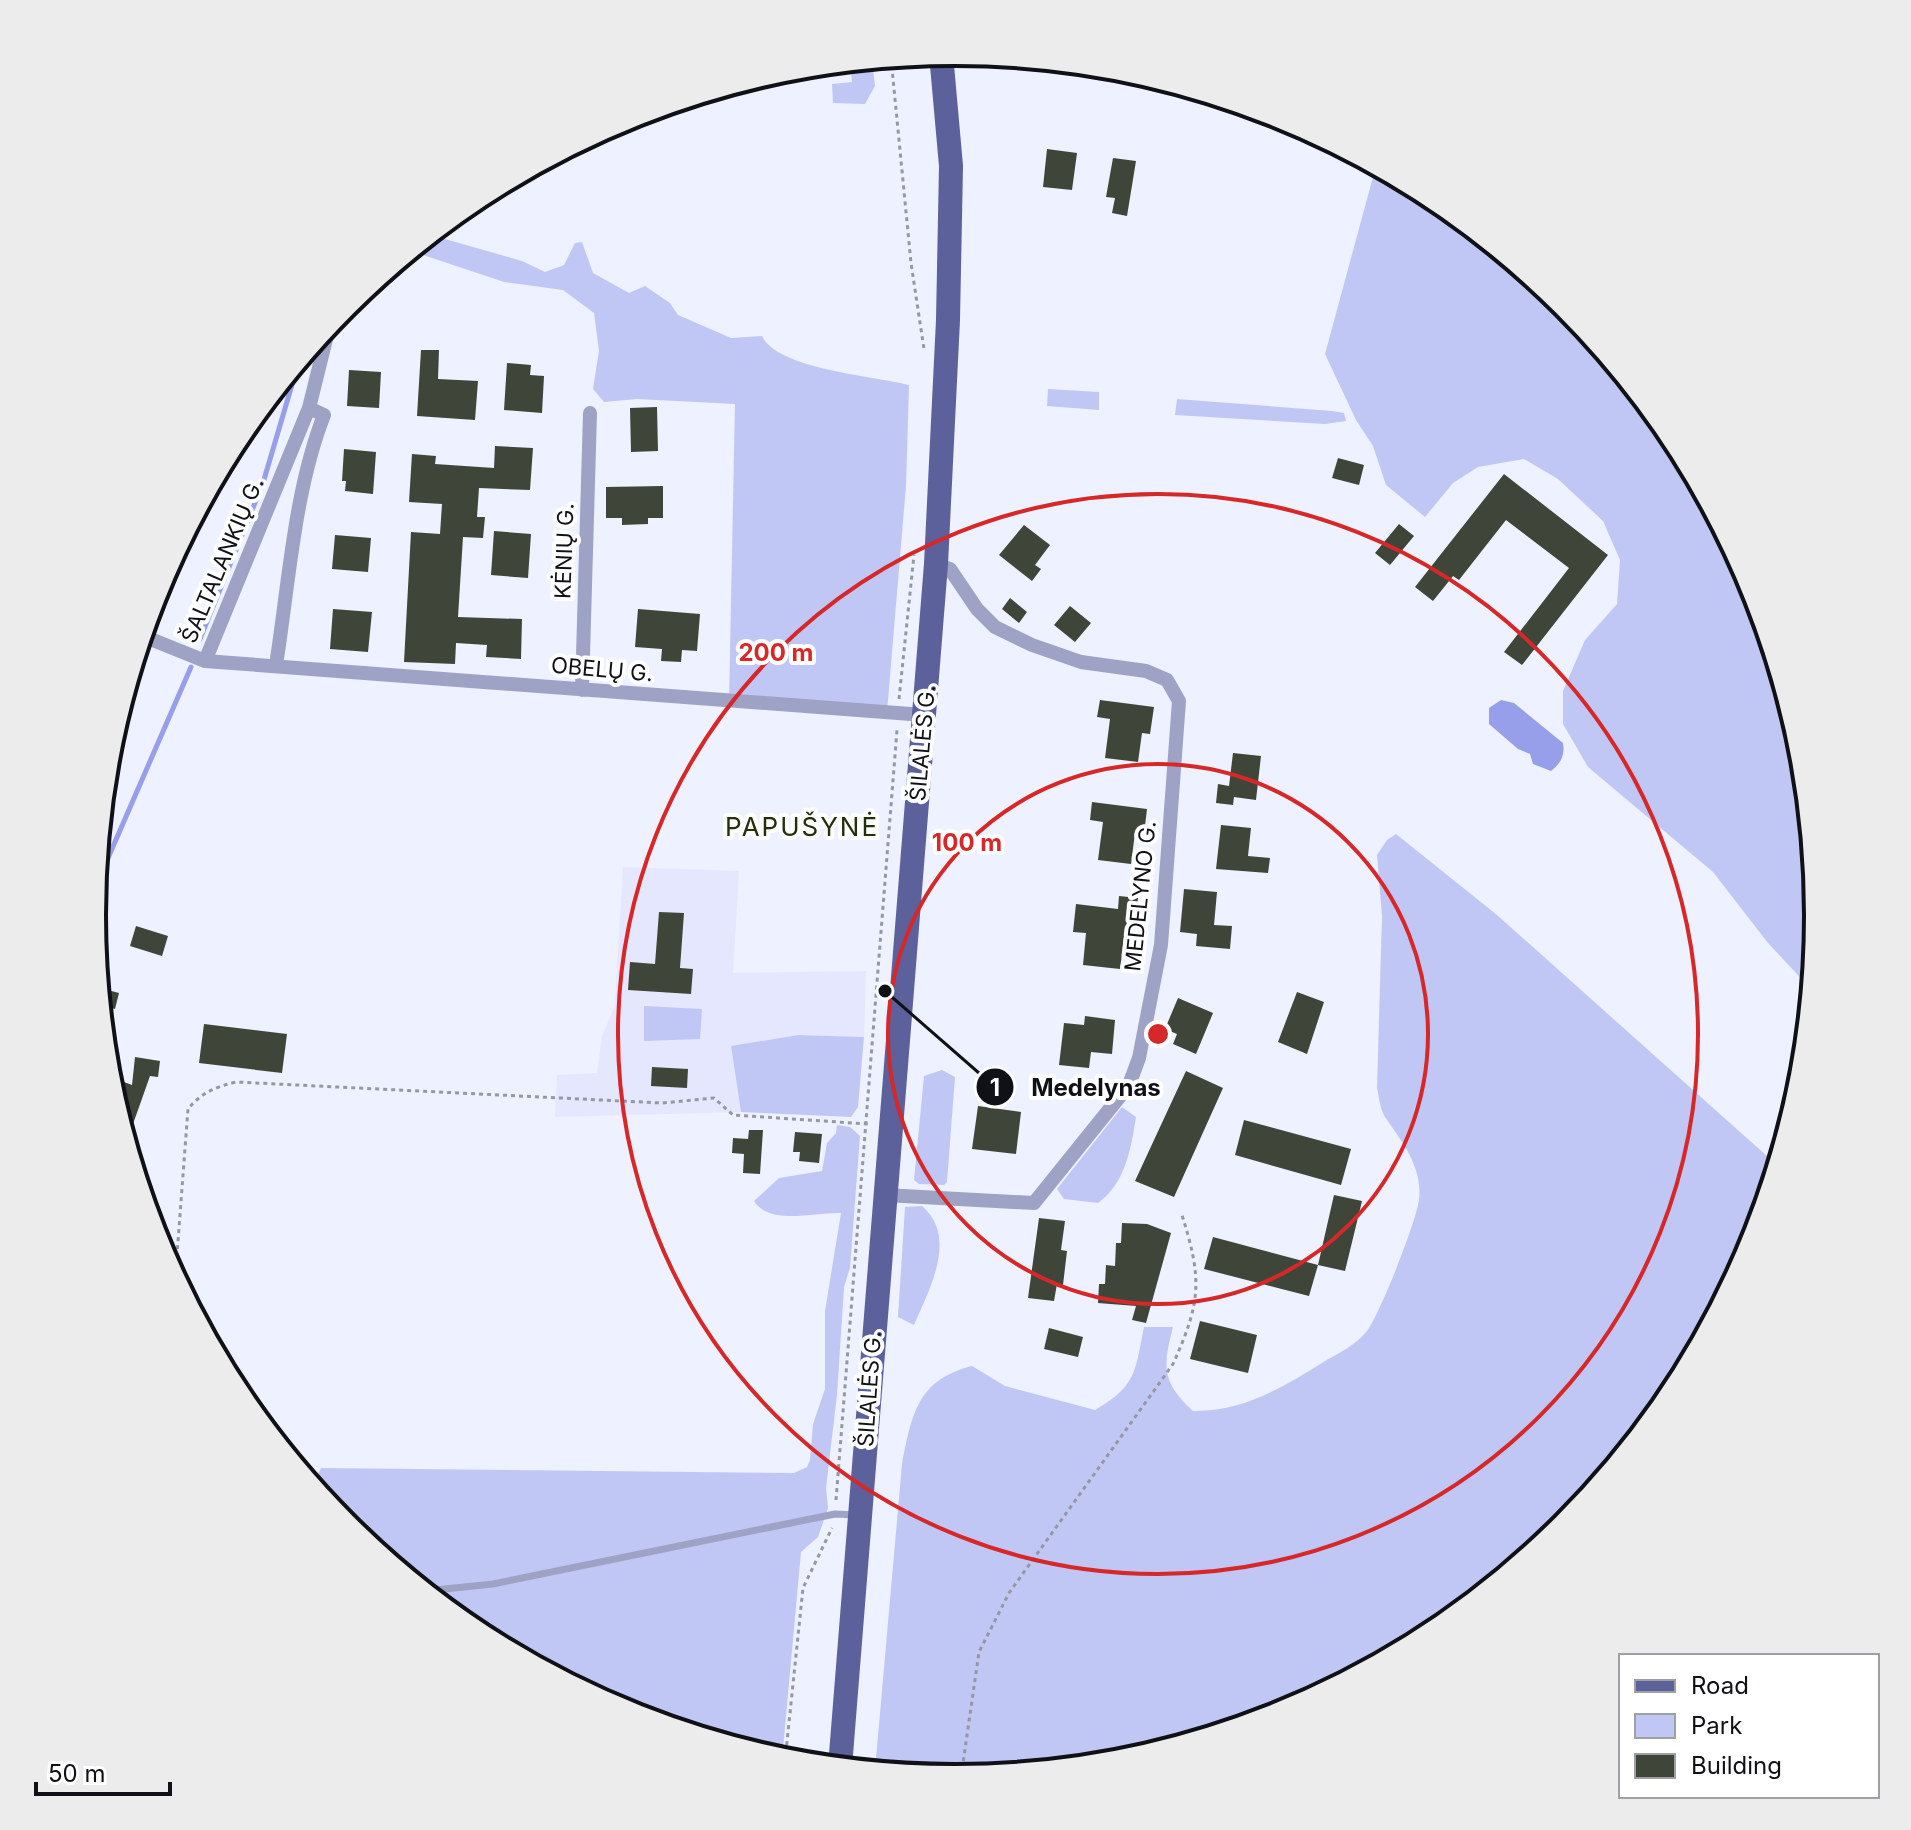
<svg xmlns="http://www.w3.org/2000/svg" width="1911" height="1830" font-family="Inter,sans-serif">
  <rect width="100%" height="100%" fill="#eef1ff"/>
  <path fill="#e4e7fd" d="M623,867l116,4 -6,102 133,-2 -2,66 -66,-2 -67,11 10,66 -186,5 2,-42 40,-2 5,-37 13,-30z"/>
  <path fill="#c1c7f5" d="M872,60l3,26 -10,18 -32,-1 -1,-19 20,-2 -2,-20z
    M1376,166l59,32 131,107 107,131 80,149 49,162 16,168 -7,74 -43,-46 -55,-71 -125,-105 -25,-43v-33l22,-51 32,-36 3,-44 -17,-39 -45,-42 -34,-20 -46,8 -25,16 -28,34 -39,-32 -13,-39 -17,-26 -31,-66z
    M431,235l91,26 23,11 19,-7 11,-22 7,-1 11,31 36,20 16,-7 25,17 8,12 53,23 31,-2c15,33 112,40 147,49l-3,101 -19,226 -158,-10 6,-298 -98,-5 -33,3 -11,-13 6,-38 -5,-38 -31,-23 -59,-8 -93,-31z
    M1048,389l51,3v18l-52,-4z
    M1177,399l155,12 12,2 2,8 -21,3 -150,-9z
    M1396,834l101,81 280,250 -24,81 -80,149 -108,131 -130,107 -150,79 -162,49 -168,17 -80,-8 27,-306c10,-50 15,-84 70,-98l33,20 90,24c42,-24 40,-39 49,-83h29c-10,39 -12,55 20,84 50,1 88,-23 129,-48 16,-10 33,-17 45,-32 13,-17 49,-109 52,-131 4,-33 -17,-58 -34,-83 -5,-8 -6,-20 -8,-29l5,-172 -5,-61 10,-15z
    M644,1006l58,3 -2,30 -56,2z
    M798,1035l66,2 -6,70 -7,10 -110,-5 -10,-66z
    M942,1070l13,7 -8,105 -3,3 -25,-1 -5,-4 10,-104z
    M1122,1107l14,10c-5,32 -11,67 -38,86l-34,-4 -7,-10z
    M837,1125l13,2 10,9 -10,132 -6,19 -7,108 -11,93 2,20 -10,29 -17,15 -19,208 -157,-48 -149,-80 -131,-107 -32,-40 8,-17 473,5 13,-6 3,-7 3,-36 12,-35v-78l16,-98c-26,-1 -71,13 -87,-12l25,-23 43,-7 5,-28 9,-10z
    M922,1206c36,31 8,82 -8,119l-16,-8 7,-110z"/>
  <path fill="#979fea" d="M1501,700l13,3 49,40c2,13 -2,20 -12,28l-18,-7 -3,-10 -12,-5 -29,-25v-16z"/>
  <g fill="none" stroke-linecap="round" stroke-linejoin="round">
    <path stroke="#979fea" stroke-width="5" d="M200,639l63,-156 36,-122
      M95,888l96,-221"/>
  </g>
  <path fill="#40453a" d="M1047,149l30,4 -5,37 -29,-3z
    M1113,158l23,3 -9,55 -15,-3 3,-15 -9,-1z
    M421,350h18l-1,29 40,2 -3,39 -58,-4z
    M507,363l24,2 -1,10 14,1 -2,37 -38,-3z
    M349,370l32,2 -2,36 -32,-2z
    M657,407l1,44 -27,1 -1,-44z
    M495,446l38,2 -3,42 -51,-2 -2,29h8l-2,21 -20,-1 -5,80 64,2 -1,40 -35,-2 1,-12 -31,-2 -1,21 -51,-2 7,-130 29,2 2,-30 -33,-2 3,-48 24,2 -1,8 59,4z
    M344,449l32,3 -3,42 -28,-3 1,-10h-4z
    M1338,458l26,7 -5,20 -27,-7z
    M1504,474l104,81 -86,110 -18,-13 65,-84 -63,-48 -47,60 -6,-4 -20,25 -18,-14z
    M663,486v32h-15v6l-26,1v-7h-16v-31z
    M1399,524l15,12 -24,29 -15,-12z
    M1024,525l26,20 -15,20 6,4 -9,12 -33,-26z
    M494,531l37,3 -3,44 -37,-3z
    M335,535l36,3 -3,34 -36,-3z
    M1010,598l17,14 -8,11 -17,-14z
    M1070,606l21,17 -16,19 -21,-17z
    M333,609l39,3 -4,40 -38,-3z
    M638,609l62,5 -3,37 -15,-1 -1,12 -20,-1 1,-12 -27,-2z
    M1100,700l54,7 -4,27 -8,-1 -4,29 -33,-4 5,-39 -13,-2z
    M1233,753l28,3 -5,44 -22,-3 -1,8 -17,-2 2,-19 11,2z
    M1092,802l55,7 -3,25 -9,-1 -4,31 -33,-4 5,-38 -13,-2z
    M1221,825l30,3 -3,28 22,2 -2,15 -52,-4z
    M1184,889l33,3 -3,33 18,1 -2,23 -34,-3 1,-12 -17,-2z
    M1119,896l19,2 -4,40 -10,-1 -4,32 -37,-4 3,-32 -13,-1 3,-28 42,5z
    M659,912l25,1 -4,55 13,1 -2,25 -63,-4 2,-28 25,2z
    M136,926l32,10 -6,20 -32,-10z
    M100,988l19,5 -4,16 -14,-4z
    M1297,992l27,10 -17,52 -29,-12z
    M1178,998l35,15 -17,41 -23,-10 4,-10 -12,-5z
    M1085,1016l30,4 -3,34 -21,-2 -2,16 -30,-3 5,-42 20,2z
    M204,1024l83,10 -5,39 -83,-10z
    M135,1057l25,4 -2,16 -8,-1 -17,48 -7,-1 3,-16 -14,-4 -7,-27 24,9z
    M652,1067l36,2 -1,19 -36,-2z
    M1186,1071l37,17 -49,109 -39,-16z
    M978,1106l43,6 -5,42 -44,-5z
    M1244,1120l107,29 -10,36 -106,-30z
    M749,1130h14l-3,44 -17,-1 1,-19 -12,-1 1,-15 15,1z
    M795,1132l27,2 -3,29 -20,-2 1,-9h-7z
    M1334,1195l28,6 -17,70 -27,-6z
    M1039,1218l26,3 -4,29 6,1 -4,34 -6,-1 -3,17 -26,-3z
    M1122,1223l25,1 24,9 -25,90 -14,-3 4,-14 -38,-3 1,-19h6l1,-19 9,1 1,-23h5z
    M1213,1237l105,28 -9,31 -105,-27z
    M1200,1321l57,14 -9,38 -58,-14z
    M1049,1328l34,9 -5,20 -34,-8z"/>
  <g fill="none" stroke-linecap="round" stroke-linejoin="round">
    <path stroke="#9598a2" stroke-width="3" stroke-dasharray="4 4" stroke-linecap="butt" d="M891,58l20,205 13,86
      M899,699l15,-144
      M172,1271l4,-3 12,-159c14,-17 28,-22 48,-27l426,21 52,-5 19,17 135,9
      M836,1500l61,-770
      M785,1761l18,-173 29,-60
      M961,1777l18,-125 30,-59 164,-229c29,-64 29,-86 8,-152"/>
    <path stroke="#9ea3c5" stroke-width="7" d="M425,1591l68,-7 342,-70 20,1"/>
    <path stroke="#9ea3c5" stroke-width="14" d="M143,636l62,25 104,-253 21,-85
      M205,661l719,54
      M276,665c13,-82 18,-173 48,-250l-15,-7
      M582,690l8,-277
      M885,1195l149,8 95,-118 10,-27 22,-113 18,-244 -12,-21 -21,-9 -65,-9 -49,-17 -37,-18 -18,-18 -27,-40 -14,-5"/>
    <path stroke="#5c609b" stroke-width="24" d="M840,1767l96,-1203 12,-244 3,-154 -10,-112"/>
  </g>
  <g fill="none" stroke="#d62828" stroke-width="4">
    <circle cx="1158" cy="1034" r="270"/>
    <circle cx="1158" cy="1034" r="540"/>
  </g>
  <g text-anchor="middle" stroke-width="8" stroke-linejoin="round" paint-order="stroke">
    <g font-size="22" fill="#101116" stroke="#fff">
      <text transform="translate(564 551) rotate(-88)" y="8">KĖNIŲ G.</text>
      <text transform="translate(222 560) rotate(-67)" y="8">ŠALTALANKIŲ G.</text>
      <text transform="translate(602 669) rotate(5)" y="8">OBELŲ G.</text>
      <text transform="translate(922 743) rotate(-85)" y="8">ŠILALĖS G.</text>
      <text transform="translate(1140 896) rotate(-84)" y="8">MEDELYNO G.</text>
      <text transform="translate(869 1389) rotate(-86)" y="8">ŠILALĖS G.</text>
    </g>
    <g font-size="26" letter-spacing="2" fill="#222f0a" stroke="#fff">
      <text x="802" y="836">PAPUŠYNĖ</text>
    </g>
  </g>
  <path d="M0 0H1911V1830H0ZM106 915a849 849 0 1 1 1698 0a849 849 0 1 1-1698 0Z" fill="#ececec" fill-rule="evenodd"/>
  <path fill="none" stroke="#101116" stroke-width="4" d="M106 915a849 849 0 1 1 1698 0a849 849 0 1 1-1698 0Z"/>
  <circle cx="1158" cy="1034" r="12" fill="#d62828" stroke="#fff" stroke-width="4"/>
  <g font-size="24" text-anchor="middle" font-weight="bold" fill="#d62828" stroke="#fff" stroke-width="8" stroke-linejoin="round" paint-order="stroke">
    <text x="776" y="661">200 m</text>
    <text x="967" y="851">100 m</text>
  </g>
  <path fill="none" stroke="#101116" stroke-width="3" d="M885 991L995 1087"/>
  <g fill="#101116" stroke="#fff" stroke-width="3">
    <circle cx="885" cy="991" r="8"/>
    <circle cx="995" cy="1087" r="20"/>
  </g>
  <g font-size="24" text-anchor="middle" font-weight="bold" fill="#fff">
    <text x="995" y="1096">1</text>
  </g>
  <g font-size="24" text-anchor="middle" font-weight="bold" fill="#101116" stroke="#fff" stroke-width="8" stroke-linejoin="round" paint-order="stroke">
    <text x="1096" y="1096">Medelynas</text>
  </g>
  <rect x="1619" y="1654" width="260" height="144" fill="#ffffff" stroke="#9fa0a2" stroke-width="2"/>
  <rect x="1635" y="1680" width="40" height="12" fill="#5c609b" stroke="#9fa0a2" stroke-width="2"/>
  <text x="1691" y="1694" font-size="24" fill="#101116">Road</text>
  <rect x="1635" y="1714" width="40" height="24" fill="#c1c7f5" stroke="#9fa0a2" stroke-width="2"/>
  <text x="1691" y="1734" font-size="24" fill="#101116">Park</text>
  <rect x="1635" y="1754" width="40" height="24" fill="#40453a" stroke="#9fa0a2" stroke-width="2"/>
  <text x="1691" y="1774" font-size="24" fill="#101116">Building</text>
  <path d="M36 1782v12h134v-12" fill="none" stroke="#101116" stroke-width="4"/>
  <text x="48" y="1782" font-size="24" fill="#101116" stroke="#ffffff" stroke-width="6" paint-order="stroke">50 m</text>
</svg>
